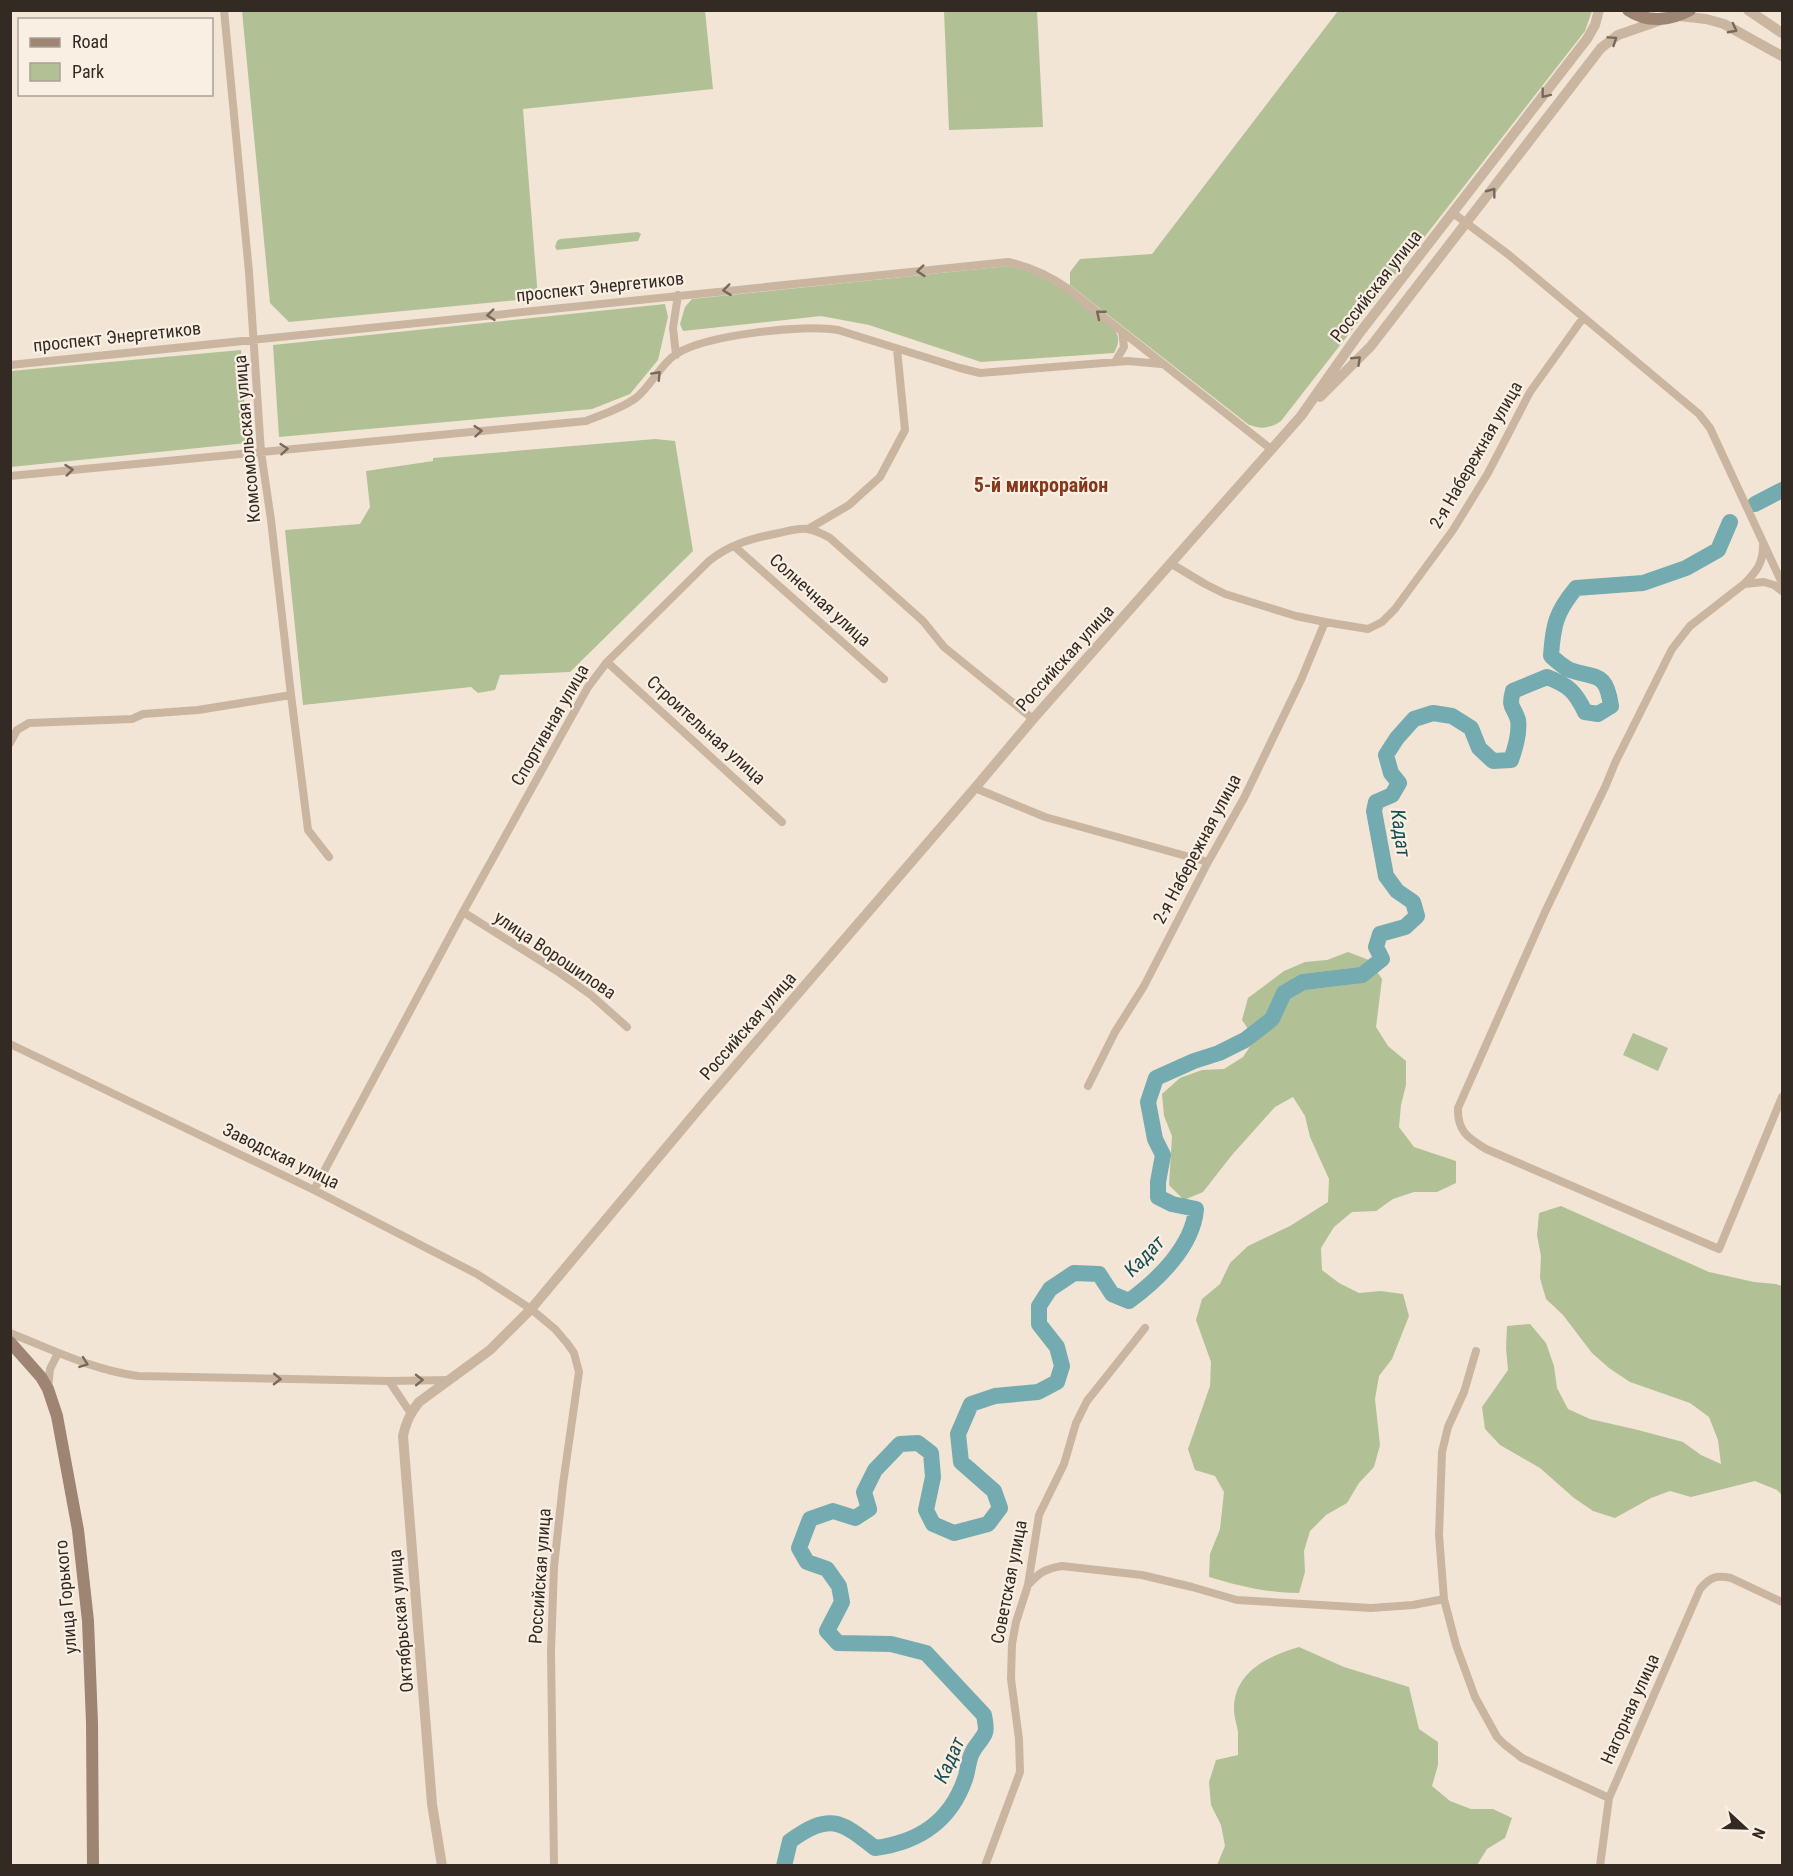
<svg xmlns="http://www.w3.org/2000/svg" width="1793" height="1876" font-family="'Roboto Condensed',sans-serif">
  <rect width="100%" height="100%" fill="#f2e5d6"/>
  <path fill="#b1c195" d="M242,11h463l8,78 -190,20 15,189 -249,24 -19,-19z
    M944,11h93l6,116 -94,3z
    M1338,11h254l-7,20 -304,390c-12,8 -19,8 -32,4l-179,-140v-13l10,-13 72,-5z
    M638,232l3,2 -3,7 -81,9 -2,-3 2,-6 3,-2z
    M1008,266l25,6 31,18 50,38c6,9 5,16 0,25l-133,9 -112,-37 -48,-9 -138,15 -3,-7 5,-17 7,-8z
    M665,304l3,13 -10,43 -28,34 -38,15 -313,28 -6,-92z
    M241,350l6,93 -236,24v-96z
    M655,439l20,2 18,110 -123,121 -70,3 -5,15 -17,3 -7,-6 -168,18 -18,-175 75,-6 10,-17 -4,-36 67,-10v-3z
    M1348,952l21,8 13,19 -6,48 12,19 18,15v24l-5,20 -2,22 15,20 42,14v22l-19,9h-23l-21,7 -17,12 -24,1 -18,15 -13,21 1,22 17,13 20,10 22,-2 22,3 6,22 -17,43 -13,17 -4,23 5,46 -6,22 -15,16 -12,20 -21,12 -16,16 -6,20 1,21 -6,21c-32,0 -60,-7 -90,-16l1,-23 10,-25 4,-37 -9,-16 -20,-6 -7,-21 22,-63 1,-24 -15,-42 6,-21 18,-15 10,-21 18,-17 42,-20 38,-24 1,-23 -19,-42 -5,-21 -12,-19 -18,10 -43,48 -29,37 -19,8 -15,-15 3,-49 -8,-20 -2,-22 18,-16 22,-8 22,-1 19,-12 12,-18 -13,-19 6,-22 36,-27 21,-9 22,-2z
    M1633,1033l35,15 -10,23 -35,-16z
    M1561,1206l148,66 45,10 22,2 6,2v209l-5,-5 -22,-9 -64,16 -21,-6 -19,7 -36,20 -22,-7 -19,-13 -34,-30 -40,-23 -15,-16 -3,-22 26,-37 -2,-22 1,-22 23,-2 16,19 8,23 3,22 11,21 22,10 48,11 45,12 18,13 20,9 -3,-24 -9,-23 -19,-14 -60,-21 -21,-14 -17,-15 -29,-38 -17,-16 -6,-21 1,-22 -4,-21 2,-22z
    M1299,1647l45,20 65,20 10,42 19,13v23l-6,21 18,15 21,8h22l19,9 -7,20 -18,11 -10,16 -85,-1 -3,2 -172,-1 8,-19 -4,-21 -10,-20 -2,-23 7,-22 22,-5c0,-7 0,-15 0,-23 -1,-7 -4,-15 -4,-23 0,-37 34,-53 65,-62z"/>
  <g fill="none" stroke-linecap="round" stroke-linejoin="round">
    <path stroke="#74abb0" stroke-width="16" d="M1755,504l27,-14
      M784,1866l6,-25c39,-28 50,-21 85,7 44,-6 75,-26 90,-69 3,-8 3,-18 7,-26 3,-7 10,-13 13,-20 2,-4 0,-12 -1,-18l-58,-62 -35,-9 -53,-1 -11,-12 15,-29 -3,-16 -12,-17 -20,-7 -8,-14 11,-29 23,-8 22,7 14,-9 -5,-17 11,-22 25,-26 18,-1 13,10 2,24 -7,33 7,14 21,9 34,-9 12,-16 -6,-17 -33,-29 -3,-28 13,-30 24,-8 43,-4 19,-10 5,-16 -5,-19 -18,-23v-18l11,-17 24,-16 25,1 13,20 17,7c29,-21 64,-55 67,-92l-24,-5 -14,-7v-15l5,-27 -8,-16 -7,-37 8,-24 38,-17 25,-8 26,-13 27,-21 12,-26 19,-11 59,-7 20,-16 -6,-12 4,-13 25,-7 12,-11 -4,-14 -16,-11 -11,-15 -12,-65 2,-9 16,-7 7,-12 -8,-10 -5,-18 11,-17 17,-19 19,-6 19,3 19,12 8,20 14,13 18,-1c4,-11 9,-27 7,-40 -4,-14 -10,-11 -5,-29l34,-14c21,8 28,14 38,35l13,2 13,-8c-5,-35 -15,-27 -41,-36 -7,-3 -14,-10 -19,-14 2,-31 5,-44 25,-68l67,-5 43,-15 32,-18 12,-28"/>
    <path stroke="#cab5a1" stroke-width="8" d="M224,10l25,262 12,180 10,68 20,175 17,135 21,27
      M1453,213l56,42 190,159 11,14 72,155
      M676,355l-3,-27 5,-33
      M1115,362l9,-15 -2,-15
      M10,365c333,-36 666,-69 998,-103 23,5 40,13 59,26l204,161
      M10,476l576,-55c17,-7 35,-12 50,-23 15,-12 24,-33 40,-44 30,-19 127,-30 162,-24l122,38 20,5 148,-12 33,3
      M808,529l41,-24 31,-28 25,-47 -8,-81
      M734,546l150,133
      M1170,563l35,21 20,10 71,22 29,6 43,7 14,-7 13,-13 58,-79 35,-57 42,-81 53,-74
      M1744,584c12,-12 19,-20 19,-38
      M1782,591l-8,-6 -10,-3 -20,2 -54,42 -18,23 -57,114 -9,22 -61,127 -87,196c-1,23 10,30 28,41l233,100 63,-152
      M607,662l175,160
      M10,743l7,-13 12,-7 103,-4 11,-5 55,-4 93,-15
      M975,788l70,29 163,45
      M463,912l94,59 34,24 36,32
      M10,1044l304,146 163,84 54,35 24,20 12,14 7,10 5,19 -16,112 -9,83 -3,84 3,215
      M1088,1086l27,-54 29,-46 64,-124 36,-64 57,-118 24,-58
      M314,1190l149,-278 125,-225 19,-25 102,-101c21,-17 44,-23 70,-28 9,-2 19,-5 28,-4 8,1 16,5 23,9l93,83 21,26 89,72
      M10,1333c43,17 83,37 128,43l251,5 60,-1
      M1476,1351l-12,41 -16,35 -6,25 -3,83 5,64 12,46 19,52 22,40 7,7 18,14 87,40
      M389,1381l21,31
      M48,1389l2,-20 8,-16
      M1029,1584c11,-12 16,-15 33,-18l80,9 50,12 45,13 134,8 42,-3 31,-6
      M985,1866l35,-94 -1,-33 -8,-60 1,-35 4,-22 12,-37 11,-70 25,-51 12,-41 11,-22 58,-73
      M1600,1866l9,-68 91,-209c10,-12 16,-14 31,-11l51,24"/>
    <path stroke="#cab5a1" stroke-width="10" d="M1748,10l34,23
      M1679,16l27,3 18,5 58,32
      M1320,397l51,-51 230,-298 17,-13 43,-15
      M442,1866l-10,-62 -29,-368c3,-14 7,-23 16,-34l71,-52 41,-41 176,-210 268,-311 58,-69 268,-303 57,-81 229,-296 8,-14 4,-15"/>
    <path stroke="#9d8473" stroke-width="12" d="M1628,10c19,13 42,11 62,0
      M10,1342l31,35 7,12 9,27 21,114 10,91 4,102 1,143"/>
  </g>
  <defs><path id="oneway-chevron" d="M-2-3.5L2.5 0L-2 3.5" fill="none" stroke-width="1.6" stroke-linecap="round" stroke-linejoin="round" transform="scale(1.5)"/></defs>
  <g stroke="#78695c">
    <use href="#oneway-chevron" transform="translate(1733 29) rotate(28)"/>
    <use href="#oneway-chevron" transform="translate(1613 40) rotate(-34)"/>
    <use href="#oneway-chevron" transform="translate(1545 94) rotate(128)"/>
    <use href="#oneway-chevron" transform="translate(1492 192) rotate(-53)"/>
    <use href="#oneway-chevron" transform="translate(921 271) rotate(174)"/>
    <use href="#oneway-chevron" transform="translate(727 290) rotate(173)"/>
    <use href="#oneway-chevron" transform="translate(1100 314) rotate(-141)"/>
    <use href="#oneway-chevron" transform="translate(491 315) rotate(174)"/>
    <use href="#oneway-chevron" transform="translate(1357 360) rotate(-44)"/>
    <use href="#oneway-chevron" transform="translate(657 375) rotate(-47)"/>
    <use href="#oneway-chevron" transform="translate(478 431) rotate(-5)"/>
    <use href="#oneway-chevron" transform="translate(284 449) rotate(-5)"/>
    <use href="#oneway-chevron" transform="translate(69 470) rotate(-6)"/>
    <use href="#oneway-chevron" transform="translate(84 1363) rotate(20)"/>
    <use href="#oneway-chevron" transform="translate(277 1379) rotate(1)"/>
    <use href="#oneway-chevron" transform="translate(419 1380) rotate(-1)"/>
  </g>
  <g text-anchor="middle" stroke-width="4.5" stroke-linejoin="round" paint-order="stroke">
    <g font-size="18" fill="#342a24" stroke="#f9efe2">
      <text transform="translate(1376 286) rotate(-52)" y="6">Российская улица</text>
      <text transform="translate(600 287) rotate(-6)" y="6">проспект Энергетиков</text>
      <text transform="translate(117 337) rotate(-6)" y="6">проспект Энергетиков</text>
      <text transform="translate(247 439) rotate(-95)" y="6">Комсомольская улица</text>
      <text transform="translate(1476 455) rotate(-60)" y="6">2-я Набережная улица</text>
      <text transform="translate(820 600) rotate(42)" y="6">Солнечная улица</text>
      <text transform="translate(1065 658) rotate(-48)" y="6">Российская улица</text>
      <text transform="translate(550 725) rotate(-60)" y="6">Спортивная улица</text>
      <text transform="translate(706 730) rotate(42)" y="6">Строительная улица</text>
      <text transform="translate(1197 849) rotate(-62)" y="6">2-я Набережная улица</text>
      <text transform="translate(555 955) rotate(34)" y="6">улица Ворошилова</text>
      <text transform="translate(748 1026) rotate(-49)" y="6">Российская улица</text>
      <text transform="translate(281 1156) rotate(26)" y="6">Заводская улица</text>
      <text transform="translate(540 1576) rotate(-86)" y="6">Российская улица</text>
      <text transform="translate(1009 1582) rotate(-79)" y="6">Советская улица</text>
      <text transform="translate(66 1597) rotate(-95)" y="6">улица Горького</text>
      <text transform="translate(401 1621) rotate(-95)" y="6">Октябрьская улица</text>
      <text transform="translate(1630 1709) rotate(-66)" y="6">Нагорная улица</text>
    </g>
    <g font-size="20" font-weight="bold" fill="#86371a" stroke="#f9efe2">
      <text x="1041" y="492">5-й микрорайон</text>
    </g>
    <g font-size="20" font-style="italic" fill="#195056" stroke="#f9efe2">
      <text transform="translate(1401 833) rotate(82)" y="7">Кадат</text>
      <text transform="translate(1144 1256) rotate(-46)" y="7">Кадат</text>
      <text transform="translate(949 1760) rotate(-66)" y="7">Кадат</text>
    </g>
  </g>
  <rect width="1793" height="1876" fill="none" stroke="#342a24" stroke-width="24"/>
  <rect x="18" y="18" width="195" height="78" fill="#f9efe2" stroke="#aaa096" stroke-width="1.5"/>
  <rect x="30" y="38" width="30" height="9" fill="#9d8473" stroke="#aaa096" stroke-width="1.5"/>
  <text x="72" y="48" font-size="18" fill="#342a24">Road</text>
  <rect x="30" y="63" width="30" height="18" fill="#b1c195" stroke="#aaa096" stroke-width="1.5"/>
  <text x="72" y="78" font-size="18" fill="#342a24">Park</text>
  <g transform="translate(1745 1828) rotate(112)" stroke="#f9efe2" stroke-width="4.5" paint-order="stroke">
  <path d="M0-4.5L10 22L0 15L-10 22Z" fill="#342a24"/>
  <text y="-9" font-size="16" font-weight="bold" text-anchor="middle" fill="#342a24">N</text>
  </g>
</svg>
